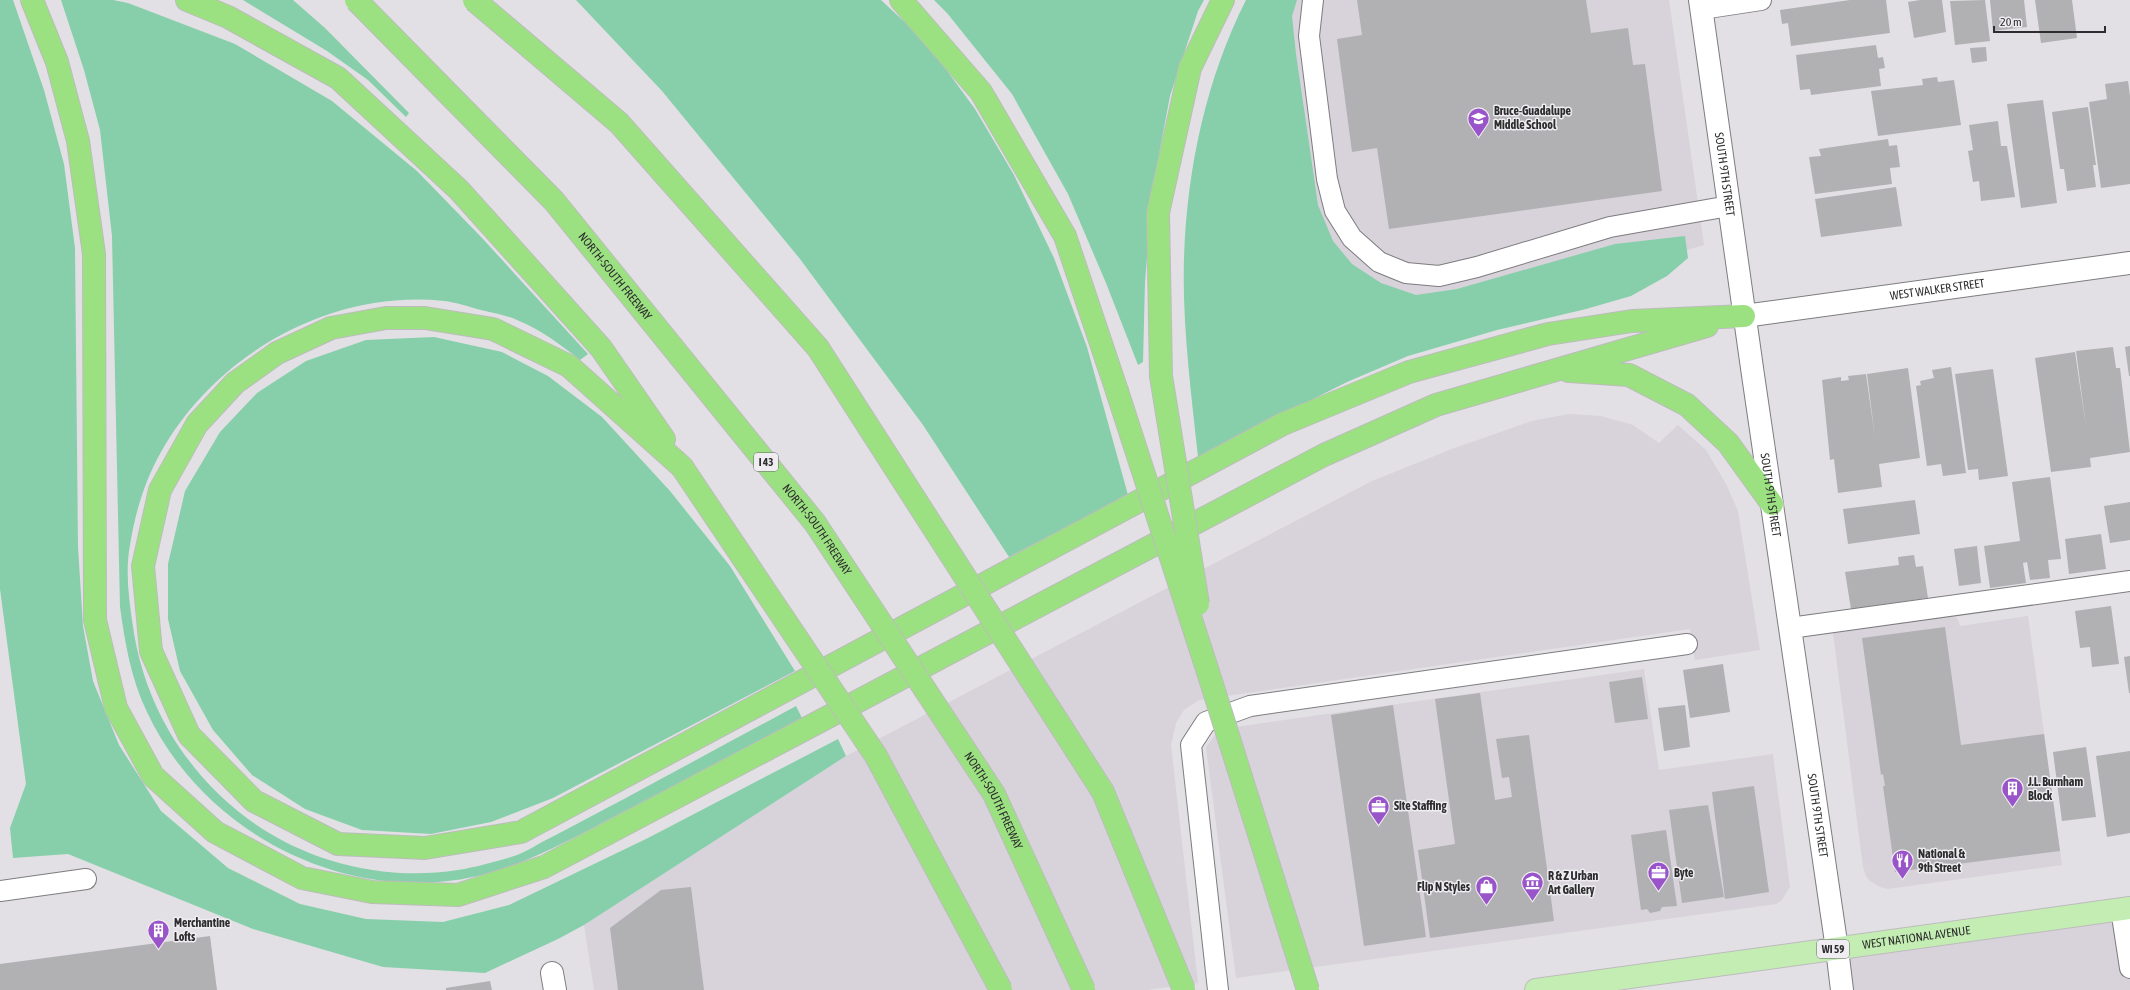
<svg xmlns="http://www.w3.org/2000/svg" width="2130" height="990" font-family="'Asap Condensed',sans-serif">
  <rect width="100%" height="100%" fill="#e2e0e4"/>
  <path fill="#d8d2db" d="M1274,0h395l35,245 -343,98 -68,-36z
    M1569,414l32,2 32,9 26,18 19,-18 28,25 20,34 12,27 22,139 -65,10 -5,-31 -491,71 -15,10 -8,13 -5,22 27,238 -51,7h-553l-10,-65 262,-169 526,-275 80,-32 80,-28z
    M2028,616l34,249 -174,24 -8,-2 -10,-6 -4,-5 -3,-9 -30,-234 120,-16 4,1 3,8z
    M1644,669l15,101 114,-16 17,133 -9,14 -5,3 -540,74 -30,-231 9,-12 20,-8z
    M2130,908v82h-288l-5,-41z"/>
  <path fill="#86cfaa" d="M0,0h13l31,90 20,74 11,84 3,299 5,79 10,55 26,64 42,66 67,57 72,36 66,15 77,3 66,-17 139,-67 190,-99 8,17 -262,169 -26,14 -73,34 -102,-6 -130,-38 -185,-75 -55,4 -3,-30 16,-44 -26,-195z
    M61,0h52l15,3 107,41 97,57 85,70 66,68 105,115 -8,6c-19,-15 -40,-31 -63,-40 -11,-5 -24,-7 -36,-10 -12,-3 -25,-8 -37,-9 -113,-12 -228,53 -283,151 -16,28 -26,61 -31,93 -5,27 -1,55 3,82 11,74 48,138 106,185 61,49 142,70 219,58 19,-3 41,-9 59,-15 11,-4 22,-12 33,-17 25,-13 49,-26 74,-39 57,-31 115,-62 172,-93l6,12c-60,32 -120,64 -181,95 -44,23 -88,48 -135,61 -134,35 -281,-38 -339,-162 -16,-33 -22,-69 -27,-105l-8,-371 -12,-106 -16,-60z
    M243,0h50l32,28 84,85 -3,4 -38,-37 -41,-29z
    M576,0h305l45,42 49,67 39,66 40,83 33,89 41,148 -119,62 -86,-132 -123,-166 -138,-168z
    M934,0h270l-6,11 -28,85 -18,96 -7,91 -2,79 -5,3 -32,-82 -38,-89 -56,-100 -65,-81z
    M1246,0h51l-5,16 4,38 22,151 15,36 19,23 29,19 35,12 41,-6 158,-45 70,-8 3,22 -21,18 -36,20 -45,13 -89,21 -89,26 -61,26 -149,75c-7,-66 -16,-133 -14,-199 3,-89 22,-179 62,-258z
    M434,337l68,15 46,24 54,41 68,74 60,75 65,105 -242,127 -62,24 -60,12 -69,-4 -57,-21 -53,-34 -39,-45 -33,-59 -12,-52v-55l17,-73 35,-59 37,-39 49,-32 60,-21z"/>
  <path fill="#b1b0b3" d="M1357,0h229l5,33 37,-5 5,37 12,-1 17,127 -273,38 -12,-81 -25,4 -15,-113 25,-4z
    M1850,0h36l4,33 -99,13 -3,-23 -6,1 -2,-14z
    M1920,0h22l4,32 -32,6 -6,-36z
    M1985,0l5,41 -35,4 -5,-44z
    M1990,0h34l3,27 -34,4z
    M2035,0h37l5,38 -36,5z
    M1876,45l2,13 5,-1 2,11 -6,1 2,17 -70,9 -1,-6 -10,1 -4,-35z
    M1986,47l1,14 -15,2 -2,-15z
    M1937,77l1,5 16,-2 7,45 -83,11 -7,-45 52,-6 -1,-6z
    M2128,81l2,15v88l-29,4 -12,-86 18,-3 -2,-15z
    M2043,100l14,103 -36,5 -14,-104z
    M2088,107l8,58h-3l3,22 -29,4 -3,-22h-4l-8,-57z
    M1998,121l3,25h6l8,51 -34,4 -2,-20 -6,1 -5,-31 5,-1 -4,-25z
    M1888,139l1,7 8,-1 3,22 -10,1 2,16 -77,10 -6,-37 12,-1 -2,-7z
    M1896,187l6,39 -81,11 -6,-38z
    M2130,346v30h-1l-4,-29z
    M2113,347l3,21h4l10,84 -40,6 1,9 -40,5 -16,-114 40,-6 11,75 -10,-76z
    M1951,367l15,106 -23,3 -2,-12 -14,2 -11,-80 5,-1 -1,-4 14,-3 -2,-8z
    M1908,368l12,90 -41,6 3,23 -44,6 -4,-34 -4,1 -8,-80 19,-3v4l8,-1 -1,-4 18,-2 9,64 -8,-64z
    M1993,369l15,107 -29,4 -1,-11 -10,1 -13,-96z
    M2050,477l11,82 -13,1 2,18 -20,2 -3,-18 -4,1 3,20 -36,5 -6,-42 36,-5 -8,-59z
    M1915,500l5,34 -72,10 -5,-35z
    M2130,502v38l-20,3 -6,-37z
    M2101,534l5,35 -37,5 -4,-35z
    M1977,546l4,37 -22,3 -5,-37z
    M1914,555l2,12 7,-1 5,32 -77,11 -6,-37 54,-7 -1,-8z
    M2111,606l8,58 -27,3 -2,-20 -10,1 -5,-37z
    M1945,627l16,118 83,-11 16,117 -165,21 -12,-86h2l-2,-12 -2,1 -19,-137z
    M2130,656v37h-1l-5,-36z
    M1723,664l7,48 -40,6 -7,-48z
    M1642,677l6,42 -33,4 -6,-41z
    M1480,693l15,107 17,-3 -3,-20 -7,1 -6,-39 33,-4 25,186 -124,17 -12,-88 37,-6 -20,-145z
    M1393,705l33,232 -62,9 -33,-231z
    M1685,705l5,42 -26,4 -6,-43z
    M2086,747l10,70 -34,4 -9,-69z
    M2130,751v82l-23,4 -11,-81z
    M1754,786l15,106 -44,7 -13,-107z
    M1708,805l16,92 -42,6 -13,-93z
    M1666,830l11,76 -15,1 -2,4 -10,2 -3,-4 -6,1 -10,-75z
    M691,887l13,103h-86l-8,-62 51,-38z
    M210,936l7,54h-217v-26z
    M490,981l2,9h-46v-2z"/>
  <g fill="none" stroke-linecap="round" stroke-linejoin="round">
    <defs>
      <path id="lane" d="M1313,0l-4,36 18,143 8,32 17,27 27,24 27,11 33,3 38,-9 133,-40 119,-21
        M1702,9l59,-9
        M1790,628l340,-47
        M0,891l86,-12
        M2121,909l9,59
        M1218,990l-27,-245 15,-23 44,-16 437,-62"/>
      <path id="street" d="M1837,949l5,41
        M552,973l3,17"/>
      <g id="secondary">
        <path id="s1" d="M1700,0l53,375 84,574"/>
        <path id="s2" d="M1744,316l386,-53"/>
      </g>
      <g id="primary">
        <path id="s3" d="M1536,990l594,-82"/>
      </g>
      <path id="highway" d="M32,0l25,62 21,79 16,113 1,366 21,88 37,68 62,56 87,46 70,14 86,3 86,-28 780,-412 112,-50 271,-79
        M187,0l41,17 110,61 121,112 142,158 63,91
        M901,0l80,92 84,144 52,155
        M1569,371l60,4 58,30 41,38 44,61
        M1161,376l-3,-163 32,-145 33,-68
        M682,467l-113,-101 -76,-37 -68,-11h-39l-55,10 -54,25 -42,30 -38,41 -37,66 -17,76 8,85 38,84 65,66 84,43 87,4 96,-16 762,-408 126,-52 139,-38 84,-13 112,-5"/>
    </defs>
    <use href="#lane" stroke="#7d7c7f" stroke-width="22"/>
    <use href="#street" stroke="#7d7c7f" stroke-width="24"/>
    <use href="#secondary" stroke="#7d7c7f" stroke-width="24"/>
    <use href="#primary" stroke="#bcbcbc" stroke-width="24"/>
    <use href="#highway" stroke="#bcbcbc" stroke-width="24"/>
    <use href="#lane" stroke="#fff" stroke-width="20"/>
    <use href="#street" stroke="#fff" stroke-width="22"/>
    <use href="#secondary" stroke="#fff" stroke-width="22"/>
    <use href="#primary" stroke="#c4edb3" stroke-width="22"/>
    <use href="#highway" stroke="#9ce181" stroke-width="22"/>
    <defs>
      <g id="highway-bridge">
        <path id="s4" d="M356,0l198,201 261,322 179,271 90,196"/>
        <path d="M474,0l145,123 199,225 285,444 81,198"/>
        <path d="M1161,376l37,228"/>
        <path d="M1117,391l92,284 99,315"/>
        <path d="M682,467l194,289 125,234"/>
      </g>
    </defs>
    <use href="#highway-bridge" stroke="#bcbcbc" stroke-width="24" stroke-linecap="butt"/>
    <use href="#highway-bridge" stroke="#9ce181" stroke-width="22"/>
  </g>
  <defs>
    <symbol id="school-pin" viewBox="-11 -11 22 30"><path d="M0 17L-7.5 6A9.5 9.5 0 1 1 7.5 6Z" fill="#9854c8" stroke="#efedf1"/><path d="M0-5L7-2L0 1L-7-2ZM-4 1L0 2.5L4 1V4Q0 6-4 4Z" fill="#fff"/></symbol>
    <symbol id="building-pin" viewBox="-11 -11 22 30"><path d="M0 17L-7.5 6A9.5 9.5 0 1 1 7.5 6Z" fill="#9854c8" stroke="#efedf1"/><path d="M-4-6H4V6H1V3H-1V6H-4ZM-2.5-4.3h1.7v1.8h-1.7ZM.8-4.3h1.7v1.8H.8ZM-2.5-1h1.7V.8h-1.7ZM.8-1h1.7V.8H.8Z" fill="#fff"/></symbol>
    <symbol id="office-pin" viewBox="-11 -11 22 30"><path d="M0 17L-7.5 6A9.5 9.5 0 1 1 7.5 6Z" fill="#9854c8" stroke="#efedf1"/><path d="M-6-3h4V-5.5h4V-3h4V5H-6ZM-1-4.5V-3h2v-1.5ZM-6 0V1H6V0Z" fill="#fff"/></symbol>
    <symbol id="restaurant-pin" viewBox="-11 -11 22 30"><path d="M0 17L-7.5 6A9.5 9.5 0 1 1 7.5 6Z" fill="#9854c8" stroke="#efedf1"/><path d="M-5-6h1v4h1v-4h1v4h1v-4h1v5L-1.5 .5V6h-2V.5L-5-1ZM5-6V6H3V1.5H1.5Q1.5-4 5-6Z" fill="#fff"/></symbol>
    <symbol id="museum-pin" viewBox="-11 -11 22 30"><path d="M0 17L-7.5 6A9.5 9.5 0 1 1 7.5 6Z" fill="#9854c8" stroke="#efedf1"/><path d="M0-6L6-3V-2H-6V-3ZM-5-1h2V3h-2ZM-1-1h2V3h-2ZM3-1h2V3H3ZM-6 4H6V6H-6Z" fill="#fff"/></symbol>
    <symbol id="shop-pin" viewBox="-11 -11 22 30"><path d="M0 17L-7.5 6A9.5 9.5 0 1 1 7.5 6Z" fill="#9854c8" stroke="#efedf1"/><path d="M-5-2.5h2.3a2.7 3.5 0 0 1 5.4 0H5L5.5 6h-11ZM-1.5-2.5h3a1.5 2.3 0 0 0-3 0Z" fill="#fff"/></symbol>
  </defs>
  <g fill-rule="evenodd">
    <use href="#school-pin" x="1466" y="106" width="25" height="34"/>
    <use href="#building-pin" x="2000" y="776" width="25" height="34"/>
    <use href="#office-pin" x="1366" y="794" width="25" height="34"/>
    <use href="#restaurant-pin" x="1890" y="848" width="25" height="34"/>
    <use href="#office-pin" x="1646" y="860" width="25" height="34"/>
    <use href="#museum-pin" x="1520" y="870" width="25" height="34"/>
    <use href="#shop-pin" x="1474" y="874" width="25" height="34"/>
    <use href="#building-pin" x="146" y="918" width="25" height="34"/>
  </g>
  <g text-anchor="middle" stroke-width="3" stroke-linejoin="round" paint-order="stroke">
    <g fill="#efedf1" stroke="#676768" stroke-width="1">
      <rect x="754" y="453" width="24" height="18" rx="3"/>
      <rect x="1817" y="940" width="32" height="18" rx="3"/>
    </g>
    <g font-size="11" font-weight="bold" fill="#2d2d2e">
      <text x="766" y="466">I 43</text>
      <text x="1833" y="953">WI 59</text>
    </g>
    <g font-size="12" font-weight="bold" fill="#2d2d2e" stroke="#efedf1" text-anchor="start">
      <text x="1494" y="115">Bruce-Guadalupe<tspan x="1494" dy="14">Middle School</tspan></text>
      <text x="2028" y="786">J.L. Burnham<tspan x="2028" dy="14">Block</tspan></text>
      <text x="1394" y="810">Site Staffing</text>
      <text x="1918" y="858">National &amp;<tspan x="1918" dy="14">9th Street</tspan></text>
      <text x="1674" y="877">Byte</text>
      <text x="1548" y="880">R &amp; Z Urban<tspan x="1548" dy="14">Art Gallery</tspan></text>
      <text x="1470" y="891" text-anchor="end">Flip N Styles</text>
      <text x="174" y="927">Merchantine<tspan x="174" dy="14">Lofts</tspan></text>
    </g>
    <g font-size="12" fill="#2d2d2e" stroke="#efedf1">
      <text dy="4" stroke="none"><textPath href="#s1" startOffset="176">SOUTH 9TH STREET</textPath></text>
      <text dy="4" stroke="none"><textPath href="#s4" startOffset="379">NORTH-SOUTH FREEWAY</textPath></text>
      <text dy="4" stroke="none"><textPath href="#s2" startOffset="195">WEST WALKER STREET</textPath></text>
      <text dy="4" stroke="none"><textPath href="#s1" startOffset="500">SOUTH 9TH STREET</textPath></text>
      <text dy="4" stroke="none"><textPath href="#s4" startOffset="703">NORTH-SOUTH FREEWAY</textPath></text>
      <text dy="4" stroke="none"><textPath href="#s4" startOffset="1027">NORTH-SOUTH FREEWAY</textPath></text>
      <text dy="4" stroke="none"><textPath href="#s1" startOffset="824">SOUTH 9TH STREET</textPath></text>
      <text dy="4" stroke="none"><textPath href="#s3" startOffset="384">WEST NATIONAL AVENUE</textPath></text>
    </g>
  </g>
  <path d="M1994 26v6h111v-6" fill="none" stroke="#2d2d2e" stroke-width="2"/>
  <text x="2000" y="26" font-size="12" fill="#2d2d2e" stroke="#efedf1" stroke-width="3" paint-order="stroke">20 m</text>
</svg>
